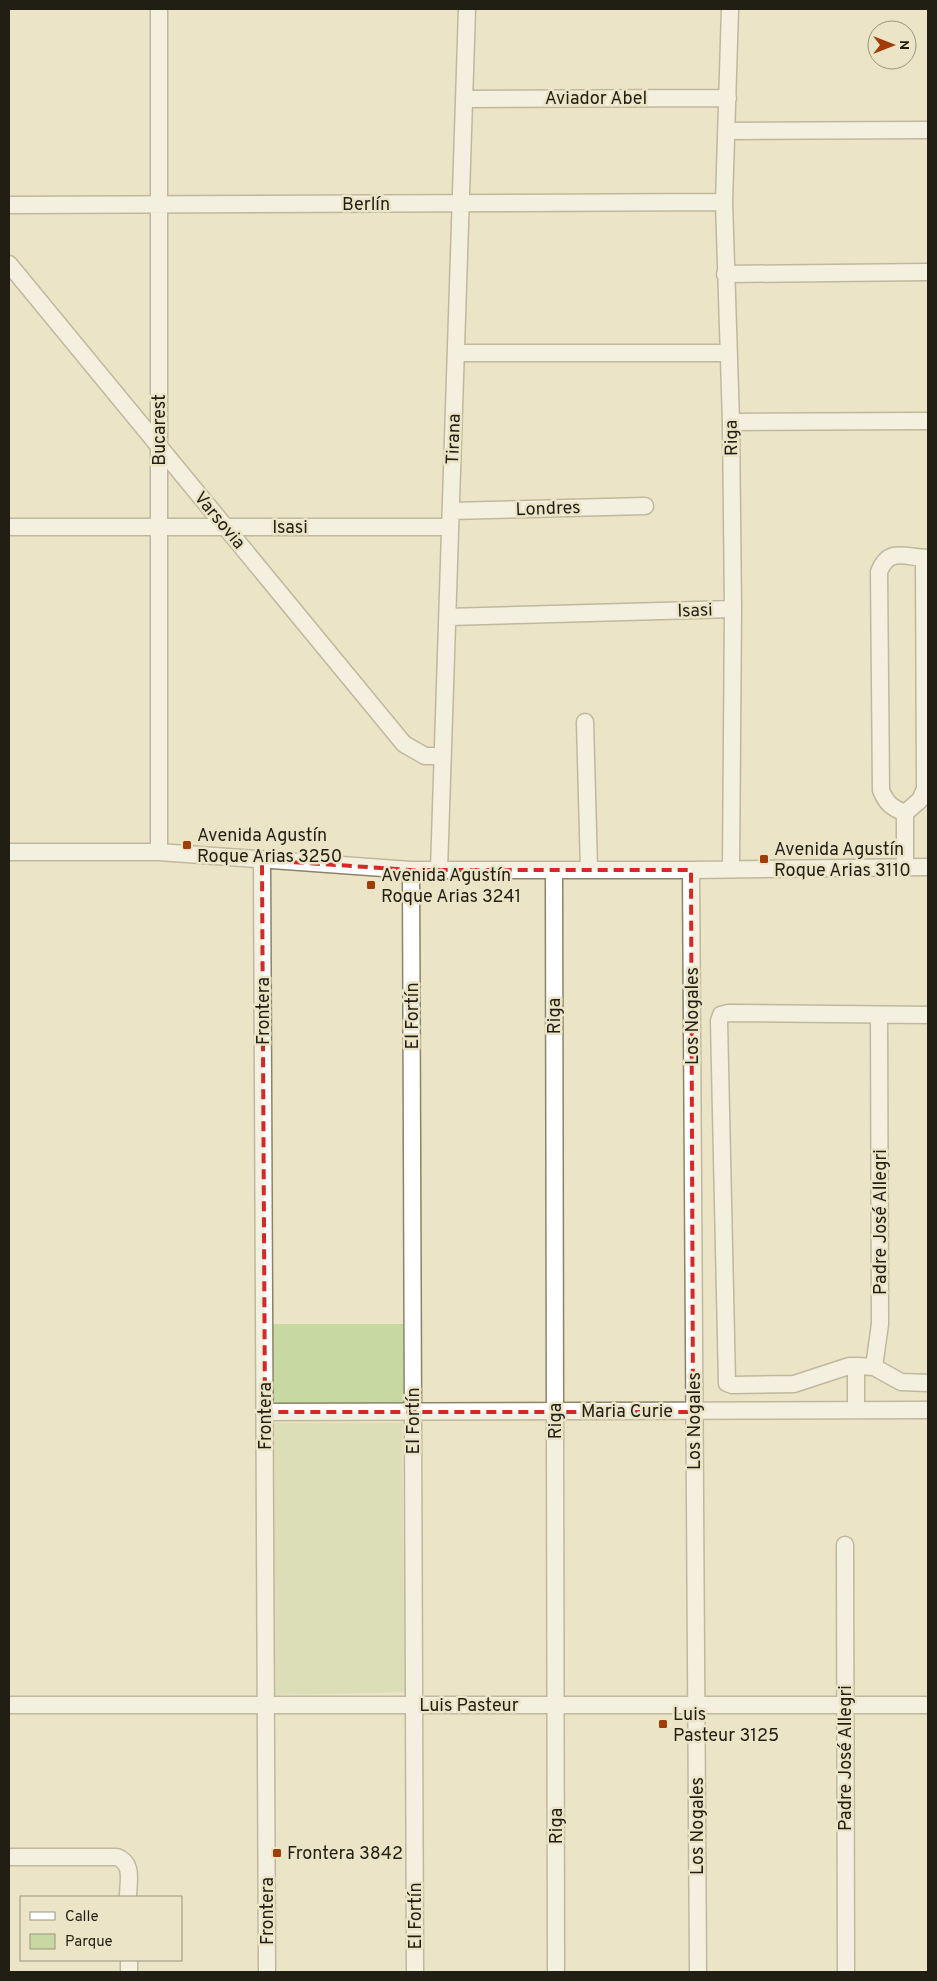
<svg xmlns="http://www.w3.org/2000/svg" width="937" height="1981" font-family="Overpass,sans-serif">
  <rect width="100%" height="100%" fill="#ebe4c6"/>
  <path fill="#c8d8a3" d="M271,1324h136l-1,80 -136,-1z
    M273,1423h129l3,269 -130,3z"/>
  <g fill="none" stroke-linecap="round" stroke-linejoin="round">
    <defs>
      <path id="minor" d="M159,9v843
        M730,9l-6,193 7,220 2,187 -2,259
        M465,99l263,-1
        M727,131l201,-1
        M9,205l715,-3
        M9,264l395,480 21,12h17
        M725,274l203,-2
        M456,353h273
        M731,422l197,-1
        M451,511l194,-5
        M9,527h441
        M448,617l285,-8
        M585,722l4,147
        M905,813c-13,-5 -19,-10 -24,-23l-2,-218c10,-26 27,-14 49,-14
        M905,813l15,-13 5,-11 -1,-231
        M905,813v54
        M9,852h150l252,18h280l237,-3
        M262,860l5,1112
        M411,870l4,1102
        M439,870l28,-861
        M554,870l2,1102
        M691,870l7,1102
        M856,1366h-7l-55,18 -62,1 -5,-2 -8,-362 2,-6 7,-2 200,2
        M874,1367l27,15 27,1
        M856,1410v-44l18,1 6,-43 -1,-309
        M265,1412l663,-2
        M845,1545l1,427
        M9,1705h919
        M9,1857h108c17,7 11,24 11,40
        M129,1960v12"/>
    </defs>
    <use href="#minor" stroke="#8b8469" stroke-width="19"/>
    <use href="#minor" stroke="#fff" stroke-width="16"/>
  </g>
  <path d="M0 0H937V1981H0ZM262,860l149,10h280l2,542h-428z" fill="#ebe4c6" fill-opacity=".55" fill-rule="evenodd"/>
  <path fill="none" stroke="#d62828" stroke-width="4" stroke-dasharray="10 6" stroke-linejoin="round" d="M262,860l149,10h280l2,542h-428z"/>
  <g fill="#a03c05" stroke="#ebe4c6" stroke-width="2">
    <rect x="182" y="840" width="10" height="10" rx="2.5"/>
    <rect x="759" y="854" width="10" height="10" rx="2.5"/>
    <rect x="366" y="880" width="10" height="10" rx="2.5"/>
    <rect x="658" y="1719" width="10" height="10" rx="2.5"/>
    <rect x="272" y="1848" width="10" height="10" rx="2.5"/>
  </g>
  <g text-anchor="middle" stroke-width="5" stroke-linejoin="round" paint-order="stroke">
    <g font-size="18" fill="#211e14" stroke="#ebe4c6">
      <text x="596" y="104">Aviador Abel</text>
      <text x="366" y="210">Berlín</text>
      <text transform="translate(159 430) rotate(-90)" y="6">Bucarest</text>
      <text transform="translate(731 438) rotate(-91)" y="6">Riga</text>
      <text transform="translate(453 439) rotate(-88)" y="6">Tirana</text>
      <text transform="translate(548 508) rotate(-2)" y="6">Londres</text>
      <text transform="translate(220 520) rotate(50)" y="6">Varsovia</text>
      <text x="290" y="533">Isasi</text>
      <text transform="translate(695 610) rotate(-2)" y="6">Isasi</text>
      <text transform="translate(263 1011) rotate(-90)" y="6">Frontera</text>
      <text transform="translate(412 1016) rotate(-90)" y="6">El Fortín</text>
      <text transform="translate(554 1016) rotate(-90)" y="6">Riga</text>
      <text transform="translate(692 1016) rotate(-90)" y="6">Los Nogales</text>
      <text transform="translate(880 1222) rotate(-90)" y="6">Padre José Allegri</text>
      <text x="627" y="1417">Maria Curie</text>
      <text transform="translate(265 1416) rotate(-90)" y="6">Frontera</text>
      <text transform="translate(413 1421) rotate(-90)" y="6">El Fortín</text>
      <text transform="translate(555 1421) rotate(-90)" y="6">Riga</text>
      <text transform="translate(694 1421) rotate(-90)" y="6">Los Nogales</text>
      <text x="469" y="1711">Luis Pasteur</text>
      <text transform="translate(845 1758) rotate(-90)" y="6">Padre José Allegri</text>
      <text transform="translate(556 1826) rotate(-90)" y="6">Riga</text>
      <text transform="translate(697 1826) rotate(-90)" y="6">Los Nogales</text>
      <text transform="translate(267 1911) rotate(-90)" y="6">Frontera</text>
      <text transform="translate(415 1916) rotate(-90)" y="6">El Fortín</text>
    </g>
    <g font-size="18" fill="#211e14" stroke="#ebe4c6" text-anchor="start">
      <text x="197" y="841">Avenida Agustín<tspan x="197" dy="21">Roque Arias 3250</tspan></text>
      <text x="774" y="855">Avenida Agustín<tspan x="774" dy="21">Roque Arias 3110</tspan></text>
      <text x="381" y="881">Avenida Agustín<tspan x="381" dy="21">Roque Arias 3241</tspan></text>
      <text x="673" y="1720">Luis<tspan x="673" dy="21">Pasteur 3125</tspan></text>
      <text x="287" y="1859">Frontera 3842</text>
    </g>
  </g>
  <rect width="937" height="1981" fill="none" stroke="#211e14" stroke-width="20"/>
  <rect x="20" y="1896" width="162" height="65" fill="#ebe4c6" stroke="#9a957f"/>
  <rect x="30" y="1912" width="25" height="8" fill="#ffffff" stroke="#9a957f"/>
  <text x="65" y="1921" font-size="15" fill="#211e14">Calle</text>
  <rect x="30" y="1934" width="25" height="15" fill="#c8d8a3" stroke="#9a957f"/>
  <text x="65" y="1946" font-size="15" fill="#211e14">Parque</text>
  <g transform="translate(892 45) rotate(90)"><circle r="24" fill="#ebe4c6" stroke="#9a957f"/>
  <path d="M0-4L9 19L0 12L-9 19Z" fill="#a03c05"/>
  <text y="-8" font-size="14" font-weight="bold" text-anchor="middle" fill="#211e14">N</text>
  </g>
</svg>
